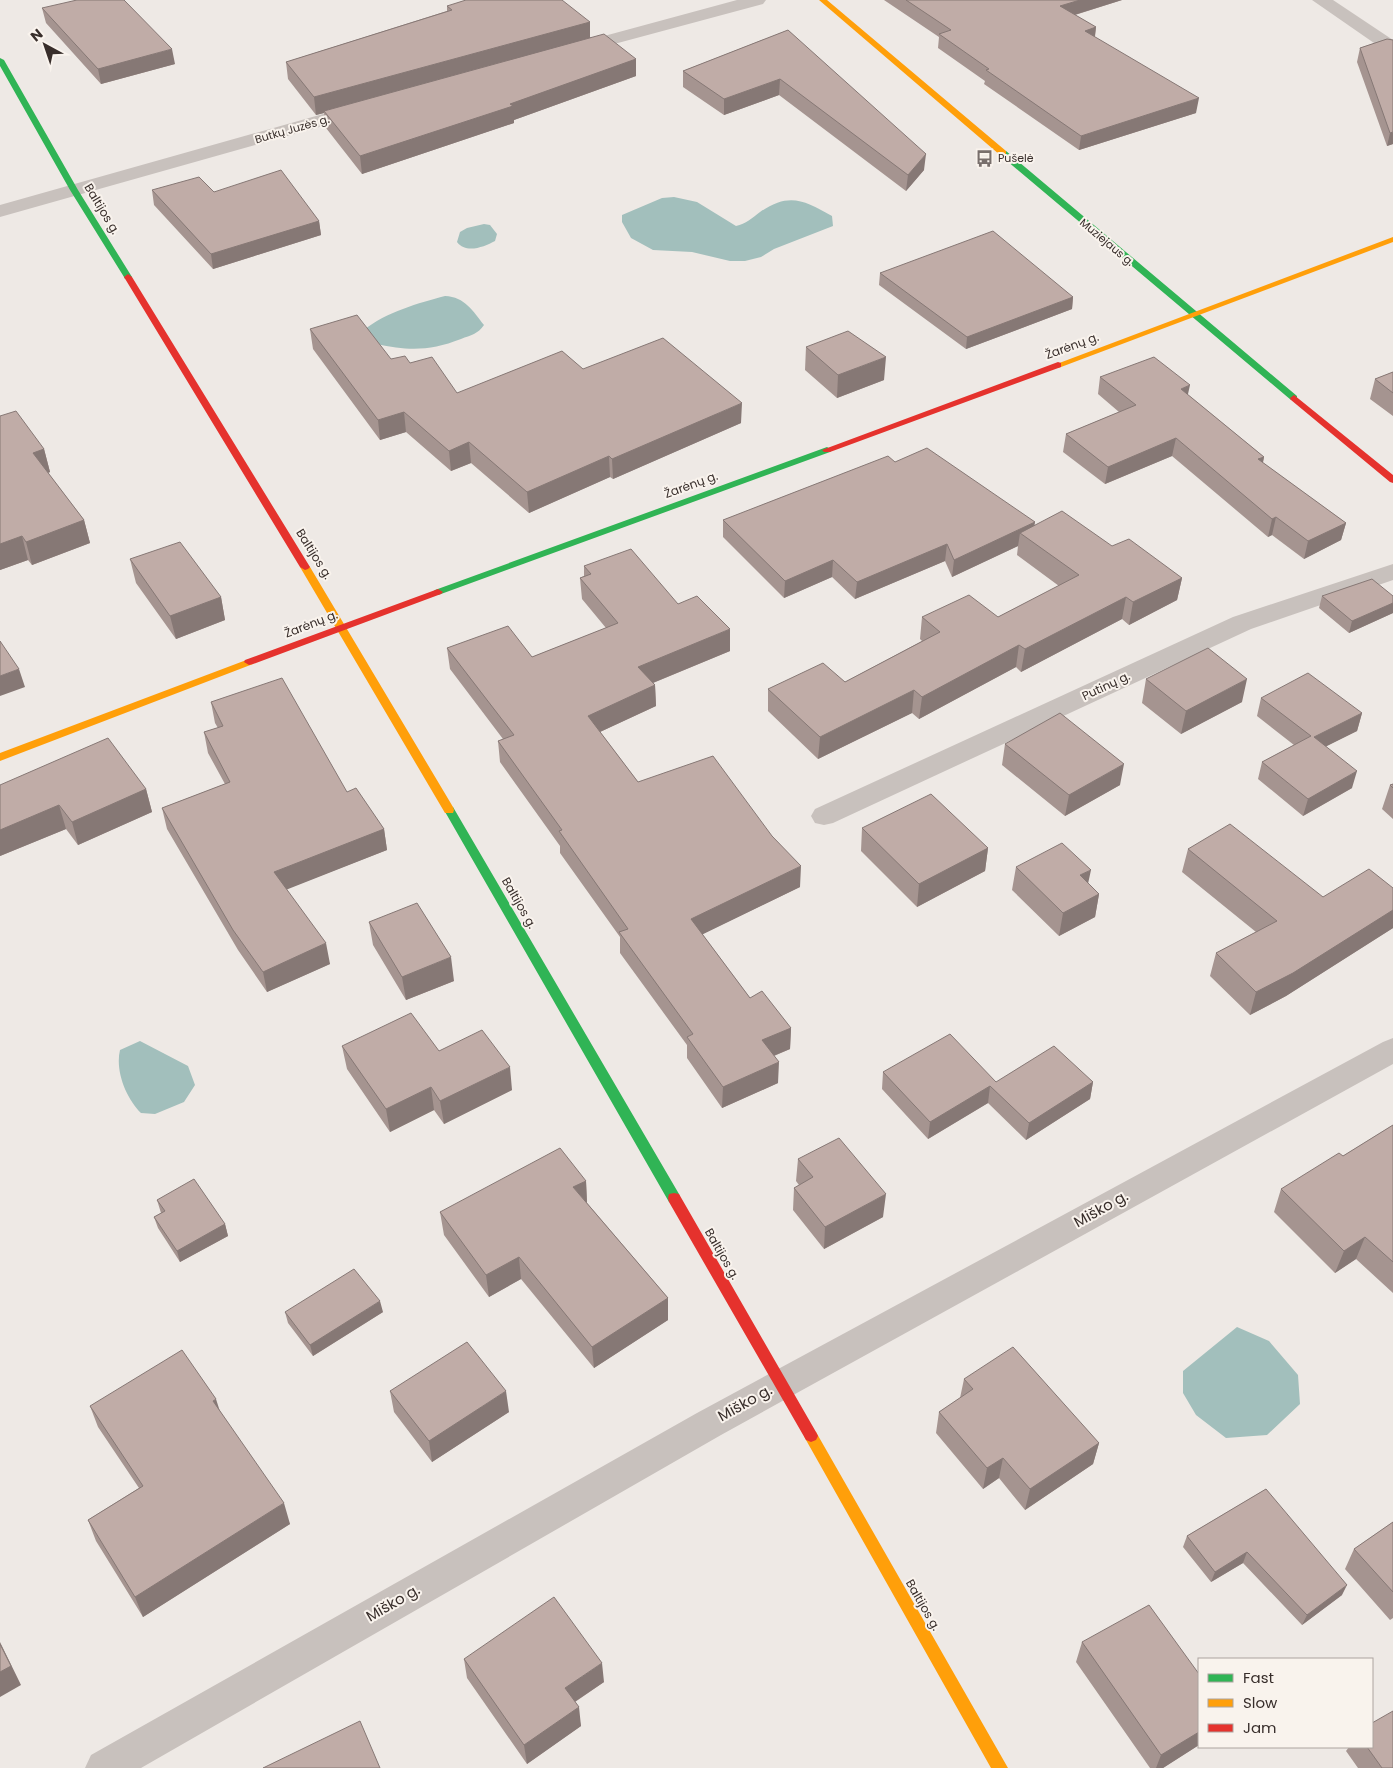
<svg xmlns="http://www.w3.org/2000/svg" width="1393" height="1768" font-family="Poppins,sans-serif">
  <rect width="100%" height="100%" fill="#eee9e5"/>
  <path fill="#a2bfbc" d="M674,197l23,5 39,24c10,-2 16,-8 24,-14 29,-20 44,-12 72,4l1,10 -59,23 -13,8 -16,4h-15l-38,-9 -39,-2 -22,-12 -9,-16v-7l40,-17z
    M484,224l6,1 7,9 -2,7c-11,6 -29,13 -38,1l3,-10 7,-4z
    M445,296c20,1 28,15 39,29 -6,9 -13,10 -23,14 -31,12 -52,12 -85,5l-12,-14c22,-18 55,-27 81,-34z
    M140,1041l48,25 7,19 -11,17 -29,12 -14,-1c-15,-15 -26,-42 -21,-63z
    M1237,1327l32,14 29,34 2,29 -33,31 -41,3 -30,-23 -13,-22v-22z"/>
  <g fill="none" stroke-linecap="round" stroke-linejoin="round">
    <path fill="#c8c1bd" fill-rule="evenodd" d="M737,0h29l-3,4 -186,50 -6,-1 -3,-4 3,-4z
      M1312,0h21l60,40v13l-6,-1z
      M362,103l7,2 2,4 -2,4 -369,104v-12z
      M1393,564v16l-142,49 -418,194 -9,2 -9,-2 -4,-7 4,-7 418,-192z
      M1393,1038v26l-672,371 -580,333h-56l6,-13 606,-342 686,-371z"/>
    <path fill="#30b455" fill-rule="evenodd" d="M0,58l4,2 74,130 54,87 -1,2h-6l-1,-2 -54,-87 -70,-124z
      M1000,151h6l291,245v4h-6l-291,-245z
      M827,447l5,3 -2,2 -389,142 -3,1 -5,-3 2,-2z
      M449,806l4,1 226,387 1,4 -1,4 -5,1 -5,-1 -225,-392z"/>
    <path fill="#ff9f0a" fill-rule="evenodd" d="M819,0h8l179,151v4h-6z
      M1393,237v5l-332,125 -3,1 -4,-3z
      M305,564l5,3 143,240 1,3 -1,3h-8l-145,-246z
      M249,659l5,3 -1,2 -253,97v-8z
      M811,1430l5,2 192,336h-17l-185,-328 -2,-4 2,-4z"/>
    <path fill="#e5322d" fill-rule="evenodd" d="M128,274l4,3 178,290 -2,2 -3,1 -5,-3 -176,-290z
      M1058,362l3,1v4l-231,85h-6l-2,-2z
      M1294,395l99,80v8l-3,-1 -99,-82 -1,-2z
      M438,589l5,3 -2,2 -188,70 -4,1 -5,-3 1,-2z
      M674,1193l5,1 137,238 2,4 -2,4 -5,2 -5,-2 -137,-238 -1,-4 1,-4z"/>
  </g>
  <path fill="#a59490" d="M884,0h238l-47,15 21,12 -1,10 101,76 -117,37 -95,-66 1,-3 -47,-33 1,-11z
    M447,6l143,16v15l46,22v17l-122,44v3l-152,51 -36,-46 -2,-15 -8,2 -28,-36 -2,-17 161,-51z
    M42,8l133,56 -74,20 -55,-61z
    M788,30l136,140 -18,21 -127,-96 -55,20 -41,-28v-16z
    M1387,39l6,105 -6,2 -30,-84 3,-14z
    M152,190l62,2 105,29 2,14 -108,34 -59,-64z
    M880,273l193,24 -1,12 -106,40 -87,-64z
    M310,329l81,30 19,4 47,30 126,-24 158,54 -128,56 -3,-2 -81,36 -58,-50 -20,8 -45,-39 -26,8 -67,-91z
    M806,347l78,33 -47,18 -32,-28z
    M1393,372v44l-23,-17 5,-20z
    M1100,377l88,18 76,62 -1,6 83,60 -5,17 -37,19 -32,-24 -4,2 -96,-81 -67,28 -42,-32 3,-18 53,-22 -21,-18z
    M0,416l44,33 6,23 -2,1 36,47 6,23 -58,22 -4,-5 -28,10z
    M895,462l140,60 -1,3 78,21 70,32 -5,22 -48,25 -7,-6 -101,53 -5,-5 -97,52 -7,-6 -94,46 -50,-48v-22l77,-7 77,-41 -2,-2 2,-22h76l61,-31 -42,-31 1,-9 -66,31 -7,-16 -90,38 -23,-22 -48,21 -61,-61v-17z
    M130,559l91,38 4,23 -49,19 -40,-56z
    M584,566l94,38 52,47 -77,32 2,2 1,21 -56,26 38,50 162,105 -98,47 48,64 41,30 -1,21 -16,7 4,27 -56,25 -35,-50v-13l-67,-92v-16l-60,-84v-7l-60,-84 -2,-21 5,-2 -53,-70 -3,-21 85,9 74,-29 -24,-29 -2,-21 4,-2z
    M1322,596h71v17l-44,20 -30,-25z
    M1146,679l96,23 -61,32 -39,-31z
    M1261,698l101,15 -5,18 -31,15 26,42 -49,28 -45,-37 4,-17 32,-17 -37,-29z
    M211,702l136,90 37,37 3,21 -101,39 44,75 -63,28 -29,-42 -71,-121 -5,-21 63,-24 -17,-31 -4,-21 14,-4 -3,-5z
    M1005,744l115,41 -55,31 -63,-51z
    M1393,784v35l-11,-10 8,-24z
    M0,785l146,4 6,23 -74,33 -12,-16 -66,27z
    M862,828l126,20 -3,23 -68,36 -56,-56z
    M1188,849l135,48 70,-9v40l-107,68 -36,19 -40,-39 6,-23 40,-21 -74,-60z
    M1016,867l72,16 11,11 -4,23 -36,19 -47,-46z
    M369,922l85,59 -48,19 -33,-55z
    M342,1046l97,5 73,39 -68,34 -10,-14 -44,22 -43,-63z
    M883,1072l113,10h97l-3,17 -64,41 -38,-37 -60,36 -46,-50z
    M1393,1125v168l-37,-34 -21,14 -61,-61 7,-23 62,-33z
    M798,1159l85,58 -59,32 -31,-39 1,-22 5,-3 -3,-4z
    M586,1181l1,22 81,95v22l-74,48 -73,-89 -32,18 -45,-62 -4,-23z
    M157,1200l68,24 3,12 -48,26 -22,-34 -4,-11 7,-4z
    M285,1312h98l-70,44 -25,-33z
    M964,1379l135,64 -6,21 -68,46 -26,-32 -16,11 -47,-56 3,-21 21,-14z
    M390,1391l119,21 -77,50 -38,-50z
    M90,1406l130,5 70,113 -147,93 -47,-76 -8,-21 51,-32 -41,-61z
    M1266,1489l76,106 -40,30 -59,-62 -32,19 -28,-35 4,-11z
    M1393,1522v96l-3,2 -45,-51 9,-20z
    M1082,1642l117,32v71l-36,23h-13l-74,-106z
    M464,1659l140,23 -29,20 6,24 -54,38 -60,-86z
    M1349,1747h23l21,21h-35l-12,-17z"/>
  <path fill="#867875" d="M1080,0h42l-64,20 2,-14z
    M590,22v17l-266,72v2l-8,2 -2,-18z
    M1096,27l-2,15 -9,-11z
    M172,49l3,15 -74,20 -3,-15z
    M636,59v17l-122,44v3l-152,51 -2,-18z
    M780,79l-1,16 -55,20v-16z
    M1199,98l-3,15 -117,37 2,-14z
    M1393,132v12l-6,2 3,-13z
    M926,154l-2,16 -18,21 2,-16z
    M319,221l2,14 -108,34 -2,-15z
    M1073,297l-1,12 -106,40 1,-12z
    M886,357l-2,23 -47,18 1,-23z
    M1190,385l-4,18 -5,-14z
    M742,403l-1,20 -128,56 -1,-20z
    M404,412l2,20 -26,8 -2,-20z
    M1176,438l-4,18 -67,28 3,-17z
    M469,442l2,21 -20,8 -2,-20z
    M44,449l6,23 -11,4 -6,-23z
    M609,456l1,21 -81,36 -2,-21z
    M1264,457l-4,17 -2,-15z
    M1276,517l-4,18 -4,2 4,-18z
    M84,520l6,23 -58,22 -6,-23z
    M1035,522l-3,17 -12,-6 -2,13 -66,31 2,-17z
    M1346,523l-5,17 -37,19 4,-18z
    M22,536l6,24 -28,10v-26z
    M947,544l-2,17 -90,38 2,-17z
    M833,560l-1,17 -48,21 1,-17z
    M1182,578l-5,22 -48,25 4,-23z
    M221,597l4,23 -49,19 -6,-23z
    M1126,597l-4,22 -101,53 4,-23z
    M1393,603v10l-44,20 3,-12z
    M730,629v22l-92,38v-22z
    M1019,645l-3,22 -97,52 3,-22z
    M19,669l6,18 -25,9v-20z
    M1247,679l-5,23 -61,32 5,-23z
    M655,685l1,21 -67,31 -1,-21z
    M914,690l-2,23 -94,46 2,-22z
    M1362,713l-5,18 -48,24 5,-18z
    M1124,764l-4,21 -55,31 4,-21z
    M1357,771l-5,17 -49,28 5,-17z
    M146,789l6,23 -74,33 -6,-23z
    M59,805l7,24 -66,27v-26z
    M384,829l3,21 -109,43 -4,-21z
    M988,848l-3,23 -68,36 2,-23z
    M801,866l-1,21 -109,53v-21z
    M1091,870l-5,23 -6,-18z
    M1099,894l-4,23 -36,19 4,-23z
    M1393,910v18l-107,68 -36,19 6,-23z
    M326,943l4,21 -63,28 -4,-20z
    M451,957l3,24 -48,19 -4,-23z
    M791,1028l-1,21 -29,12 1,-21z
    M779,1062l-1,21 -56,25 1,-21z
    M510,1067l2,23 -68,34 -4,-23z
    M1093,1082l-3,17 -64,41 3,-17z
    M990,1086l-2,17 -60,36 2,-17z
    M431,1087l3,23 -44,22 -4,-23z
    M586,1181l1,22 -14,-16z
    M886,1194l-3,23 -59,32 1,-22z
    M225,1224l3,12 -48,26 -3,-11z
    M1365,1237l-9,22 -21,14 9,-22z
    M519,1257l2,22 -32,18 -3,-22z
    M668,1298v22l-74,48 -2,-21z
    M380,1301l3,11 -70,44 -3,-11z
    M506,1391l3,21 -77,50 -3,-21z
    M216,1399l7,22 -10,-20z
    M1099,1443l-6,21 -68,46 5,-21z
    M1003,1458l-4,20 -16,11 4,-21z
    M284,1503l6,21 -147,93 -8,-20z
    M1247,1552l-4,11 -32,19 4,-10z
    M1347,1585l-5,10 -40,30 5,-10z
    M0,1642l21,43 -21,12z
    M602,1663l2,19 -37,25 -2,-19z
    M579,1707l2,19 -54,38 -3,-19z
    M1199,1732v13l-36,23h-7l5,-13z"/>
  <path fill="#c0aca7" stroke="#867875" d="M77,0h47l48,49 -74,20 -56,-61z
    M466,0h96l28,22 -276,75 -28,-35 166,-52 -5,-4z
    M906,0h174l-20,6 36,21 -11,4 114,67 -118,38 -95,-66 3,-1 -50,-35 12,-4z
    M788,30l138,124 -18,21 -128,-96 -56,20 -41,-28z
    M604,34l32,25 -126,45 3,2 -153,50 -36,-45z
    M1387,39l6,1v92l-3,1 -30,-85z
    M281,170l38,51 -108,33 -59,-64 47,-13 15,15z
    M993,231l80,66 -106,40 -87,-64z
    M357,315l34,44 14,-3 5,7 22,-6 25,36 105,-42 21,18 80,-31 79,65 -130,56 -3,-3 -82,36 -58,-50 -20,9 -45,-39 -26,8 -68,-91z
    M848,331l38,26 -48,18 -32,-28z
    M1154,357l36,28 -9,4 83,68 -6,2 88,64 -38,18 -32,-24 -4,2 -96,-81 -68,29 -42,-33 70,-29 -36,-28z
    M1393,372v21l-18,-14z
    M16,411l28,38 -11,4 51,67 -58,22 -4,-6 -22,8v-128z
    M927,448l108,74 -81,38 -7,-16 -90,38 -24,-22 -48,21 -62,-61 165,-64 7,6z
    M1062,511l50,35 17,-7 53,39 -49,24 -7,-5 -101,52 -6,-4 -97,52 -8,-7 -94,47 -52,-48 55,-26 22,19 95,-50 -18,-15 47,-22 29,22 81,-42 -59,-42z
    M180,542l41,55 -51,19 -40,-57z
    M631,549l47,55 19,-8 33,33 -92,38 17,18 -67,31 50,66 75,-26 59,80 29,30 -110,53 59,79 12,-7 29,37 -29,12 17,22 -56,25 -36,-50 6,-3 -74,-102 9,-3 -69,-98 3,-1 -64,-89 16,-6 -67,-87 61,-22 24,31 86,-34 -38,-45 11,-4 -7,-8z
    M1372,579l21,17v7l-41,18 -30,-25z
    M0,641l19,28 -19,7z
    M1208,648l39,31 -61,32 -40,-32z
    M1308,673l54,40 -48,24 43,34 -49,28 -46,-37 49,-26 -50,-38z
    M282,678l65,114 9,-4 28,41 -110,43 52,71 -63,29 -30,-42 -71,-122 68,-26 -26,-50 19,-6 -12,-24z
    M1060,713l64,51 -55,31 -64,-51z
    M108,738l38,51 -74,33 -13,-17 -59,25v-45z
    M1393,784v4l-3,-3z
    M931,794l57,54 -69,36 -57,-56z
    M1230,824l93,73 46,-28 24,19v22l-100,63 -37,19 -40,-39 61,-32 -89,-72z
    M1062,843l29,27 -11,5 19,19 -36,19 -47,-46z
    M417,903l34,54 -49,20 -33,-55z
    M411,1013l28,38 43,-21 28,37 -70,34 -9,-14 -45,22 -44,-63z
    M950,1034l46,48 58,-36 39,36 -64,41 -39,-37 -60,36 -47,-50z
    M1393,1125v137l-28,-25 -21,14 -63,-62 58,-36 4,3z
    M839,1138l47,56 -61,33 -31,-39 19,-11 -15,-18z
    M560,1148l26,33 -13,6 95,111 -76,49 -73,-90 -33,18 -46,-63z
    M194,1179l31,45 -48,27 -23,-34 11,-6 -8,-11z
    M354,1269l26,32 -70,44 -25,-33z
    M467,1342l39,49 -77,50 -39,-50z
    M1013,1347l86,96 -69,46 -27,-31 -16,10 -48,-56 34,-23 -9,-10z
    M182,1350l34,49 -3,2 71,102 -149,94 -47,-77 55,-34 -53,-80z
    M1266,1489l81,96 -40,30 -60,-63 -32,20 -28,-36z
    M1393,1522v70l-39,-43z
    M554,1597l48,66 -37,25 14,19 -55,38 -60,-86z
    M1149,1605l50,69v58l-38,23 -79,-113z
    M0,1644l11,22 -11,6z
    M1393,1711v57h-11l-15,-21h5v-24z
    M360,1721l20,47h-117z"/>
  <defs>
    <symbol id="bus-bare" viewBox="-9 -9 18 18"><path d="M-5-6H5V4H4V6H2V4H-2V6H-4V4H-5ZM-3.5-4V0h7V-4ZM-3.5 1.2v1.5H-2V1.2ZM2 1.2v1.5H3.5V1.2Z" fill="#786f6c" stroke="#f9f3ed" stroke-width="2.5" paint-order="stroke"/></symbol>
  </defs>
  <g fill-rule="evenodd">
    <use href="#bus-bare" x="972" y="146" width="25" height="25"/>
  </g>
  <g text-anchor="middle" stroke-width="4" stroke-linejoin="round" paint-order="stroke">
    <g font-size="11" fill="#382e2b" stroke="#f9f3ed">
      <text transform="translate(292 129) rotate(-16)" y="4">Butkų Juzės g.</text>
      <text transform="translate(1107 242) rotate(40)" y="4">Muziejaus g.</text>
    </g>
    <g font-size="11" fill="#382e2b" stroke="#f9f3ed" text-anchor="start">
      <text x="998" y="162">Pušelė</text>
    </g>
    <g font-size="12" fill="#382e2b" stroke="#f9f3ed">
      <text transform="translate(102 209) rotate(59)" y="4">Baltijos g.</text>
      <text transform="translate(1072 346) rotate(-20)" y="4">Žarėnų g.</text>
      <text transform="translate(691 485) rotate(-20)" y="4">Žarėnų g.</text>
      <text transform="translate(314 554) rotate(58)" y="4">Baltijos g.</text>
      <text transform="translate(311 624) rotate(-21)" y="4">Žarėnų g.</text>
      <text transform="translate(1106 686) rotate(-25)" y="4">Putinų g.</text>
      <text transform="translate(519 903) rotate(60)" y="4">Baltijos g.</text>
      <text transform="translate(722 1254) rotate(60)" y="4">Baltijos g.</text>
      <text transform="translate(923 1605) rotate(60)" y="4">Baltijos g.</text>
    </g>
    <g font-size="15" fill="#382e2b" stroke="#f9f3ed">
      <text transform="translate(1101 1209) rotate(-29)" y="5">Miško g.</text>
      <text transform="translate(745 1403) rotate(-29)" y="5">Miško g.</text>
      <text transform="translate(393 1603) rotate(-30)" y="5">Miško g.</text>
    </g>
  </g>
  <rect x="1198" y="1658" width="175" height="90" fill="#f9f3ed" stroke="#aca49f"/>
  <rect x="1208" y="1674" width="25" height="8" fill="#30b455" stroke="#aca49f"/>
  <text x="1243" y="1683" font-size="15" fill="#382e2b">Fast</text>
  <rect x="1208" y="1699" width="25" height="8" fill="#ff9f0a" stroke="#aca49f"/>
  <text x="1243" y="1708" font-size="15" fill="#382e2b">Slow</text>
  <rect x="1208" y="1724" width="25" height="8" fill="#e5322d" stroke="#aca49f"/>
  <text x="1243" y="1733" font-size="15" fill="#382e2b">Jam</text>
  <g transform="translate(45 45) rotate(320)" stroke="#f9f3ed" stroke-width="4" paint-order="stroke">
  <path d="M0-4L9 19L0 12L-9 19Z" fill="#382e2b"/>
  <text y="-8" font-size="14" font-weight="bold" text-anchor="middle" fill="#382e2b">N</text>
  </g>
</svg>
